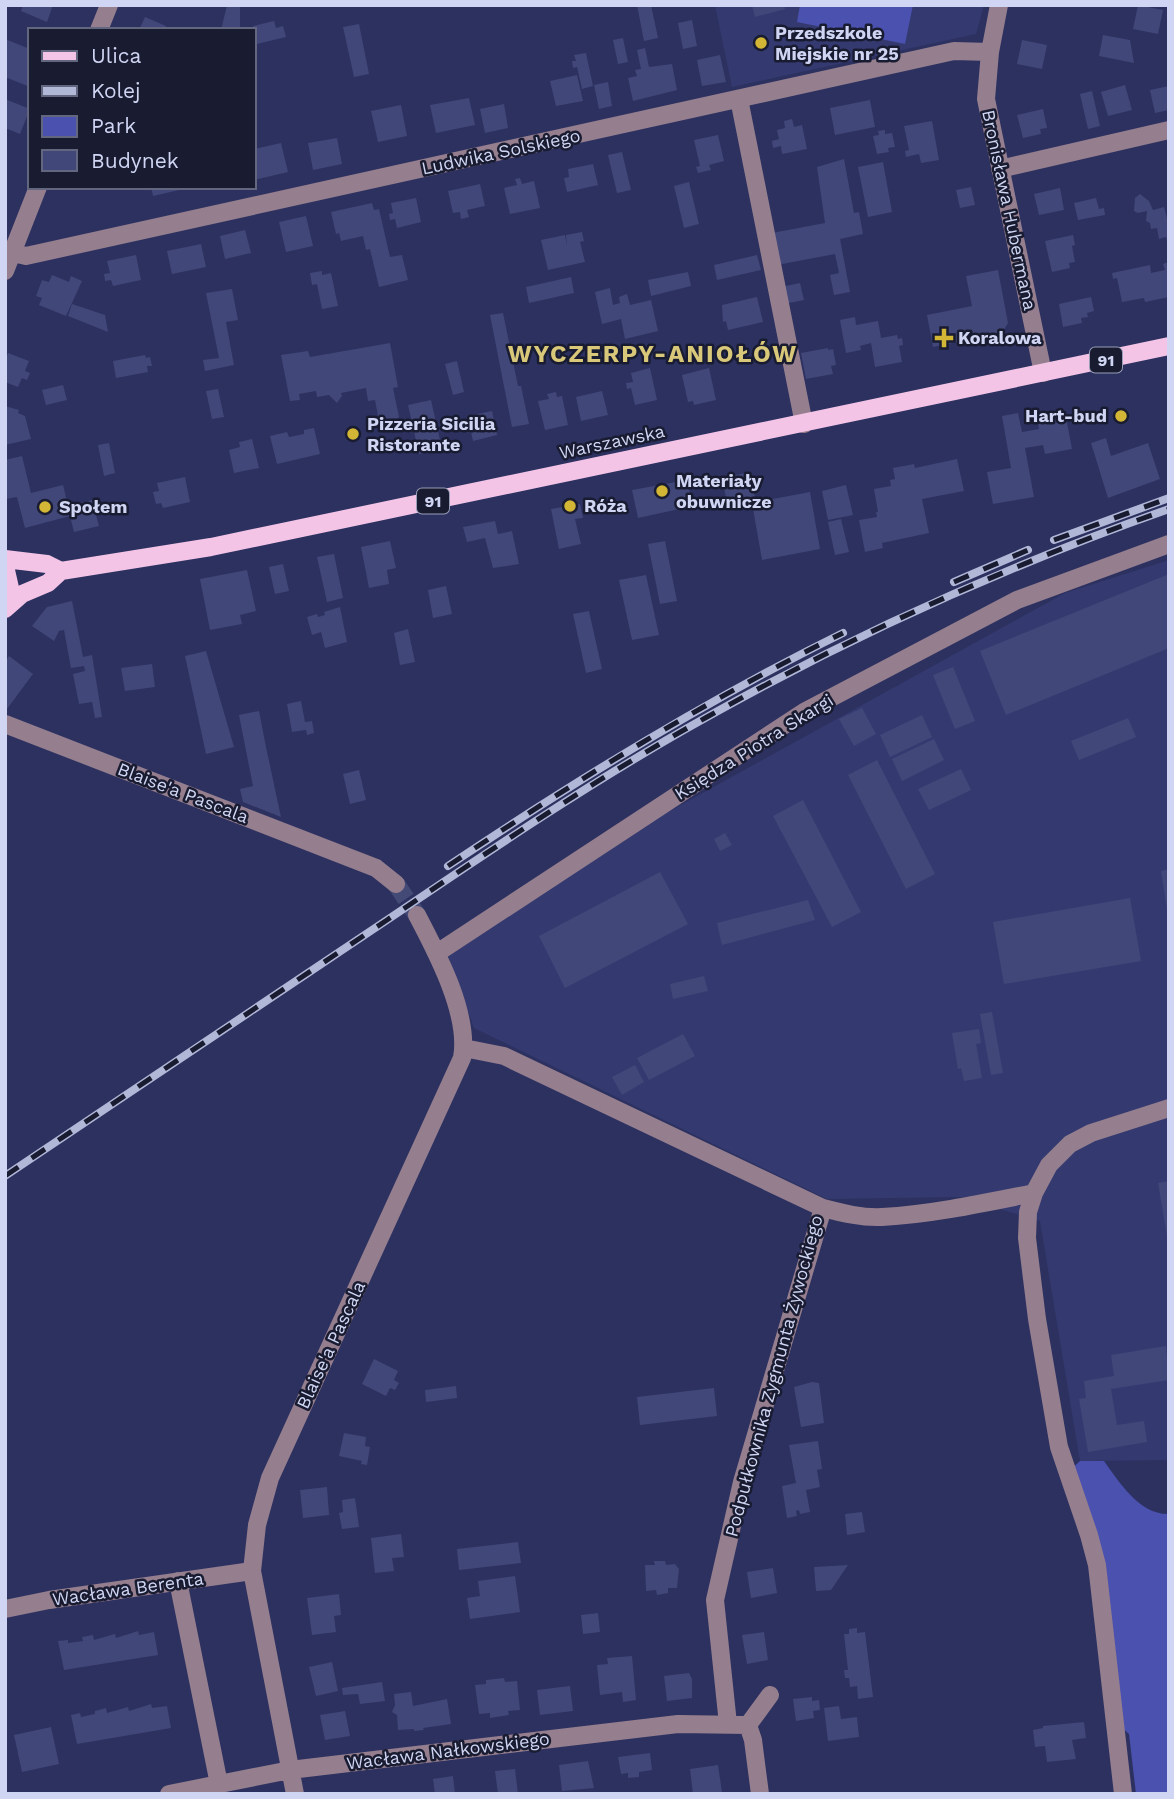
<svg xmlns="http://www.w3.org/2000/svg" width="1174" height="1799" font-family="'Work Sans',sans-serif">
  <rect width="100%" height="100%" fill="#2c3160"/>
  <path fill="#343a70" d="M715,5h269l-8,29 -244,53z
    M1169,560v900l-89,1 -40,-240 -81,-24 -132,2 -353,-171 -26,-72 126,-92 491,-271z"/>
  <path fill="#4a51ae" d="M800,5h113l-8,39 -108,-22z
    M1080,1461h24c15,21 36,54 65,53v280h-33l-7,-60 -16,-14 -16,-155 -29,-93z"/>
  <path fill="#414778" d="M23,5h30l-6,17 -26,-11z
    M227,5h13v25h-19z
    M637,5h14l7,33 -14,3z
    M752,5h32l1,4 -30,8z
    M1138,5l25,5 -5,24 -25,-5z
    M145,17l21,9 -2,4h-25z
    M692,20l5,26 -14,3 -5,-26z
    M274,21l2,7 7,-2 3,11 -29,7 -4,-18z
    M359,24l10,50 -15,3 -11,-50z
    M1103,35l27,5 4,23 -35,-7z
    M623,38l5,24 -10,2 -5,-24z
    M5,39l25,10v38l-25,-10z
    M1022,40l25,5 -5,24 -25,-5z
    M645,48l4,19 23,-3 5,26 -44,11 -5,-23 9,-2 -2,-6 6,-1 -4,-19z
    M586,53l7,33 -11,3 -5,-22 -4,1 -1,-7h4l-2,-6z
    M720,55l6,27 -24,4 -5,-26z
    M577,75l6,26 -27,5 -6,-25z
    M608,82l4,24 -13,3 -5,-24z
    M1125,85l7,25 -24,6 -7,-24z
    M1169,86v24l-14,3 -5,-23z
    M1092,91l8,35 -12,3 -8,-35z
    M469,98l6,27 -39,8 -6,-28z
    M5,99l25,10 -10,25 -15,-6z
    M870,100l5,27 -40,8 -5,-27z
    M504,104l4,24 -23,5 -5,-24z
    M401,105l6,31 -29,6 -7,-31z
    M1043,109l4,19 -7,1 1,5 -18,4 -6,-23z
    M792,119l2,8 8,-2 5,24 -25,5 -1,-8 -8,2 -1,-7 7,-2 -2,-9 8,-2 -1,-7z
    M932,121l7,39 -18,3 -2,-9 -13,3 -1,-6 4,-1 -5,-24z
    M885,130v4l7,-1 3,14 -7,1 1,4 -12,2 -4,-18 6,-1 -1,-4z
    M718,135l6,26 -15,4 2,5 -13,3 -2,-6 4,-1 -6,-26z
    M337,138l5,26 -29,6 -5,-27z
    M281,143l7,29 -34,8v-31z
    M622,152l9,38 -14,3 -9,-38z
    M844,159l10,54 5,-1 4,22 -23,5 10,53 -16,3 -4,-20 9,-2 -4,-19 -58,11 -5,-32 53,-10 -8,-56z
    M883,162l9,50 -24,5 -10,-50z
    M593,164l5,21 -31,7 -3,-14 5,-1 -1,-8z
    M520,178l2,6 12,-3 6,27 -30,6 -6,-26 13,-3 -2,-6z
    M689,182l10,42 -15,4 -10,-42z
    M480,184l5,22 -18,4 2,7 -8,2 -1,-7 -7,1 -5,-22z
    M151,187h37v1l-35,8z
    M971,187l4,18 -15,3 -4,-18z
    M1060,188l4,22 -25,5 -5,-21z
    M1140,194l9,7 4,9 11,-3 5,19v21l-3,-10 -7,2 -2,-11 -6,1 -1,-6 -4,-2 1,-10 -9,2 -4,-2 1,-13z
    M416,198l5,24 -24,6 -2,-9 -5,1 -1,-6 4,-1 -2,-10z
    M1096,198l3,11 5,-1 1,7 -27,5 -4,-17z
    M372,203l2,7 5,-1 11,48 12,-2 6,25 -29,7 -9,-38 -4,1 -3,-14 -22,5 -2,-8 -3,1 -5,-22z
    M306,216l7,30 -27,6 -7,-30z
    M245,230l6,23 -26,6 -5,-23z
    M582,232l2,9 -4,1 5,20 -37,8 -7,-30 24,-5 2,11 -1,-11z
    M1073,235l2,10 -3,1 3,16 -6,1 1,5 -18,4 -7,-31z
    M201,244l5,23 -34,7 -5,-23z
    M136,255l5,25 -28,6 -2,-6 -6,1 -1,-7 6,-1 -3,-12z
    M757,255l4,15 -44,10 -3,-15z
    M1169,262v35l-24,5 -1,-4 -22,4 -5,-24 -4,1 -1,-6 38,-8 1,8 14,-3 -2,-6z
    M998,270l10,53 -6,10 -69,14 -6,-32 45,-9 -6,-30z
    M322,271v4l9,-2 7,33 -16,3 -5,-25 -5,1 -2,-12z
    M688,272l3,14 -40,10 -3,-16z
    M52,275l17,7 2,-6 11,5 -16,35 -27,-11 3,-7 -6,-2 6,-16 7,2z
    M571,277l3,16 -45,10 -3,-16z
    M800,283l4,17 -20,4 -3,-17z
    M610,288l3,17 7,-2 -1,-6 8,-3 3,11 21,-5 7,31 -33,8 -4,-20 -19,5 -7,-32z
    M232,289l6,31 -12,2 8,43 -29,6 -2,-11 16,-2 -13,-65z
    M757,297l6,25 -35,8 -2,-9 -3,1 -1,-17z
    M1091,297l3,14 -7,2 1,4 -7,1 1,5 -19,4 -4,-23z
    M72,304l33,11 3,17 -40,-16z
    M503,313l15,73h3l8,38 -17,3 -22,-112z
    M855,317l1,8 22,-4 3,17 16,-3 1,4 4,-1 1,7 -4,1 3,16 -27,5 -4,-24 -11,3 1,4 -15,3 -6,-33z
    M390,343l8,44 -5,1 6,29 -8,9 -12,-5 -4,-21 -7,1 -2,-13 -25,5 1,3 -5,7 -8,-8 -12,2 -1,-6 -17,3 1,6 -10,1 -9,-46 27,-4 2,6z
    M828,348v2l5,-1 3,16 -5,1 2,8 -27,5 -5,-26z
    M8,353l21,8 -4,10 5,2 -3,7 -5,-2 -4,9 -13,-5v-21z
    M145,355l1,3 4,-1 2,9h-5l1,6 -32,6 -3,-17z
    M457,361l7,31 -11,3 -8,-31z
    M650,368l7,32 -22,5 -4,-17 -4,1 -1,-6 7,-1 -2,-9z
    M709,368l7,32 -22,5 -1,-4 -5,1 -6,-27z
    M63,385l4,15 -21,5 -4,-15z
    M218,389l6,28 -12,2 -6,-28z
    M602,391l6,24 -27,6 -5,-24z
    M556,392l1,5 5,-1 6,29 -23,5 -7,-29 11,-2 -2,-5z
    M431,400l11,49 -23,5 -11,-49z
    M5,406l14,4 -1,3 7,3 6,23 -26,6z
    M492,411l5,24 -24,6 -2,-9 -3,1 -2,-8 3,-1 -1,-8z
    M1018,413l4,19 17,-3 -1,-6 28,-6 6,32 -27,5 -2,-9 -18,3 9,49 -41,7 -6,-32 24,-4 -9,-52z
    M314,428l6,26 -43,10 -7,-28 17,-4 2,5 15,-3v-4z
    M1106,438l5,18 37,-13 12,36 -52,19 -17,-55z
    M252,439l7,29 -25,5 -5,-23 11,-3 -1,-5z
    M109,443l6,30 -11,3 -6,-31z
    M22,456l9,37 32,-8 5,21 24,-6 7,26 -25,6 -4,-16 -45,12 -8,-31 -11,2 -1,-2v-37z
    M957,459l7,32 -42,8 7,34 -47,10 1,5 -18,4 -6,-32 18,-3 -1,-5h2l-4,-23 17,-3 -1,-6 5,-1 -2,-11 21,-4 1,4z
    M750,472l5,25 -28,6 -5,-25z
    M185,477l5,25 -27,6 -2,-5 -5,1 -3,-12 6,-1 -2,-8z
    M687,480l6,26 -55,12 -6,-28z
    M846,485l7,30 -25,5 -6,-29z
    M810,492l10,57 -58,11 -10,-57z
    M580,504l3,14 -8,1 6,25 -22,5 -8,-40z
    M841,519l8,33 -14,3 -7,-33z
    M495,521l3,13 14,-3 7,33 -26,4 -8,-30 -18,4 -4,-15z
    M390,541l6,27 -9,2 2,14 -20,4 -8,-41z
    M665,541l12,60 -17,3 -12,-60z
    M334,554l9,44 -16,4 -10,-45z
    M283,564l6,27 -14,3 -6,-27z
    M247,570l9,41 -16,4 2,9 -32,6 -10,-51z
    M1169,574v74l-163,67 -26,-64z
    M646,575l13,60 -27,5 -13,-60z
    M446,586l6,28 -19,4 -5,-28z
    M72,601l11,56 9,-2 10,62 -7,1 -3,-16 -13,2 -6,-30 12,-3 -1,-5 -13,2 -7,-38 -5,1 -5,10 -22,-15 15,-19z
    M340,607l7,35 -22,6 -4,-16 -9,3 -5,-18 10,-3 1,3 7,-2 -1,-3z
    M589,611l13,58 -16,4 -13,-59z
    M408,629l7,33 -15,3 -6,-32z
    M206,651l28,96 -28,7 -21,-98z
    M9,656l24,18 -26,35 -2,-47z
    M152,664l3,23 -30,4 -4,-23z
    M953,667l22,54 -20,8 -22,-54z
    M301,701l4,21 7,-1 2,12 -7,2 -1,-5 -14,2 -5,-28z
    M862,708l14,26 -22,12 -15,-27z
    M259,711l7,36 15,70 -38,-15 -3,-13 13,-3 -14,-71z
    M922,715l10,22 -42,20 -10,-22z
    M1128,718l8,19 -57,23 -8,-19z
    M934,739l10,21 -42,21 -10,-22z
    M877,760l58,114 -29,15 -58,-114z
    M961,769l10,21 -42,20 -11,-21z
    M359,770l7,30 -16,4 -7,-30z
    M803,800l58,112 -29,15 -59,-111z
    M725,833l7,12 -12,6 -6,-12z
    M1169,869v39l-2,1 -6,-38z
    M660,872l28,52 -123,64 -26,-52z
    M1130,898l11,63 -137,23 -11,-62z
    M808,900l7,20 -93,25 -5,-22z
    M704,976l4,15 -35,8 -3,-15z
    M992,1012l11,61 -12,2 -11,-61z
    M979,1029l2,14 -5,1 6,34 -18,3 -3,-13 -3,1 -6,-36z
    M683,1034l12,22 -46,24 -12,-22z
    M635,1065l9,17 -22,13 -10,-18z
    M1169,1181v55h-2l-9,-53z
    M1166,1346l3,34 -58,9 6,36 27,-4 3,21 -59,10 -9,-53 7,-1 -2,-17 30,-5 -3,-21z
    M374,1359l24,12 -4,9 5,3 -4,7 -5,-2 -4,8 -24,-12z
    M812,1382l7,1 5,40 -23,4 -7,-40z
    M456,1386l1,12 -31,4 -1,-12z
    M714,1388l3,28 -77,9 -3,-28z
    M344,1433l22,4 -1,9 5,1 -3,18 -6,-1 1,-3 -23,-5z
    M818,1441l4,28 -5,1 3,17 -14,3 4,22 -10,2 -1,-4 -3,1 1,5 -10,2 -5,-32 14,-3 -7,-38z
    M327,1487l2,28 -26,3 -3,-28z
    M355,1498l4,29 -17,2 -3,-16 4,-1 -1,-12z
    M862,1512l3,20 -18,3 -2,-21z
    M401,1534l3,23 -12,1 2,13 -19,2 -4,-35z
    M518,1542l3,21 -62,7 -2,-21z
    M654,1561h11l1,4 9,-1 4,5 -2,19h-9v5l-11,2 -1,-5 -10,1 -1,-26h10z
    M848,1565l-17,25 -15,1 -2,-24z
    M773,1568l4,25 -26,5 -4,-26z
    M515,1576l5,36 -50,7 -3,-21 13,-2 -2,-15z
    M339,1594l2,21 -7,1 2,16 -24,3 -5,-37z
    M598,1613l2,19 -17,2 -2,-19z
    M857,1628v5l8,-1 8,65 -15,2 -1,-13 -7,1 -1,-9h-4l-1,-8h4l-4,-36h5v-5z
    M138,1631l1,4 15,-3 4,23 -94,15 -6,-29 10,-1v3l15,-2 -1,-4 11,-2 1,5 21,-6 1,4z
    M764,1632l4,28 -21,4 -5,-29z
    M632,1656l4,44 -13,2 -1,-10 -22,3 -3,-30 11,-1 -1,-6z
    M332,1662l6,29 -22,5 -7,-29z
    M689,1673l3,6v19l-25,3 -3,-25z
    M504,1678l1,4 12,-1 3,29 -12,1 1,4 -19,3v-5l-11,1 -4,-29 11,-1v-4z
    M382,1682l3,19 -25,3 -2,-10 -15,1 -1,-7z
    M570,1686l3,25 -33,4 -3,-25z
    M411,1692l2,14 34,-7 4,25 -28,4 1,2 -10,1v-2l-16,1 -1,-15 -5,-3 3,-7 -1,-11z
    M812,1697v4l7,-1 1,10 -7,1 1,7 -18,3 -3,-22z
    M151,1704l1,4 15,-2 4,22 -94,16 -6,-29 9,-2 1,4 14,-3v-3l11,-3 1,5 21,-6 1,4z
    M839,1706l2,13 16,-2 2,20 -31,4 -4,-33z
    M345,1711l5,25 -25,4 -5,-25z
    M1084,1722l2,16 -14,2 4,19 -29,3 -2,-16 -10,1 -2,-17 10,-2v-2z
    M51,1727l8,37 -37,8 -8,-37z
    M650,1753l2,17 -13,2v5l-11,1v-5l-7,1 -3,-17z
    M588,1761l6,27 -32,3 -3,-26z
    M718,1765l4,27 -29,2 -3,-25z
    M515,1769l3,25h-20l-3,-23z
    M453,1776l2,18h-20l-2,-15z"/>
  <g fill="none" stroke-linecap="round" stroke-linejoin="round">
    <path stroke="#444a76" stroke-width="18" stroke-dasharray="18 9" stroke-linecap="butt" d="M396,884l21,31"/>
    <path stroke="#957e8e" stroke-width="18" d="M999,5l-9,47 -4,47 57,274
      M99,30l10,-25
      M739,99l65,325
      M1000,169l169,-39
      M13,253l13,3 928,-205 36,1
      M5,271l33,-84
      M5,724l371,144 20,16
      M437,953l367,-241 213,-112 152,-56
      M464,1048l40,8 319,152 -81,274 -27,118 13,124
      M823,1208c19,5 39,10 59,9 51,-3 102,-14 152,-24
      M178,1581l43,213
      M5,1609l44,-9 203,-29
      M748,1725l22,-30
      M169,1794l121,-24 388,-46 70,1 5,15 7,54
      M295,1794l-43,-223 5,-46 13,-47 192,-420c8,-43 -25,-105 -45,-143
      M1123,1794l-26,-229 -8,-30 -30,-88 -22,-128 -10,-81 1,-26 6,-19 15,-28 21,-21 21,-11 78,-25"/>
    <path stroke="#f3c4e6" stroke-width="18" d="M5,559l42,5 14,7
      M5,566l5,22 -5,20
      M5,609l17,-15 26,-11 13,-12 150,-24 958,-201"/>
    <defs>
      <path id="rail" d="M1054,540l115,-42
        M954,582l74,-32
        M448,866c127,-85 257,-165 395,-233
        M5,1176c128,-86 255,-171 382,-256 105,-71 210,-142 320,-203 148,-83 302,-152 462,-208"/>
    </defs>
    <use href="#rail" stroke="#b1b7d7" stroke-width="8"/>
    <use href="#rail" stroke="#191c31" stroke-width="5" stroke-dasharray="16" stroke-linecap="butt"/>
  </g>
  <g fill="#d3b635" stroke="#191c31" stroke-width="2.5">
    <circle cx="761" cy="43" r="7"/>
    <path d="M940.5 327.5h7v7h7v7h-7v7h-7v-7h-7v-7h7z"/>
    <circle cx="1121" cy="416" r="7"/>
    <circle cx="353" cy="434" r="7"/>
    <circle cx="662" cy="491" r="7"/>
    <circle cx="570" cy="506" r="7"/>
    <circle cx="45" cy="507" r="7"/>
  </g>
  <g text-anchor="middle" stroke-width="5" stroke-linejoin="round" paint-order="stroke">
    <g fill="#191c31" stroke="#989eb8" stroke-width="2">
      <rect x="1090" y="347.5" width="32" height="25" rx="5"/>
      <rect x="417" y="488.5" width="32" height="25" rx="5"/>
    </g>
    <g font-size="16" font-weight="bold" fill="#cfd5f2">
      <text x="1106" y="366">91</text>
      <text x="433" y="507">91</text>
    </g>
    <g font-size="18" font-weight="bold" fill="#cfd5f2" stroke="#191c31" text-anchor="start">
      <text x="775" y="39">Przedszkole<tspan x="775" dy="21">Miejskie nr 25</tspan></text>
      <text x="958" y="344">Koralowa</text>
      <text x="1107" y="422" text-anchor="end">Hart-bud</text>
      <text x="367" y="430">Pizzeria Sicilia<tspan x="367" dy="21">Ristorante</tspan></text>
      <text x="676" y="487">Materiały<tspan x="676" dy="21">obuwnicze</tspan></text>
      <text x="584" y="512">Róża</text>
      <text x="59" y="513">Społem</text>
    </g>
    <g font-size="18" fill="#cfd5f2" stroke="#191c31">
      <text transform="translate(501 152) rotate(-12)" y="6">Ludwika Solskiego</text>
      <text transform="translate(1009 210) rotate(78)" y="6">Bronisława Hubermana</text>
      <text transform="translate(612 442) rotate(-12)" y="6">Warszawska</text>
      <text transform="translate(754 747) rotate(-32)" y="6">Księdza Piotra Skargi</text>
      <text transform="translate(183 793) rotate(21)" y="6">Blaise'a Pascala</text>
      <text transform="translate(331 1345) rotate(-65)" y="6">Blaise'a Pascala</text>
      <text transform="translate(774 1376) rotate(-75)" y="6">Podpułkownika Zygmunta Żywockiego</text>
      <text transform="translate(128 1589) rotate(-8)" y="6">Wacława Berenta</text>
      <text transform="translate(448 1751) rotate(-7)" y="6">Wacława Nałkowskiego</text>
    </g>
    <g font-size="24" font-weight="bold" letter-spacing="2" fill="#dac87a" stroke="#191c31">
      <text x="653" y="362">WYCZERPY-ANIOŁÓW</text>
    </g>
  </g>
  <rect width="1174" height="1799" fill="none" stroke="#cfd5f2" stroke-width="14"/>
  <rect x="28" y="28" width="228" height="161" fill="#191c31" stroke="#62667e" stroke-width="2"/>
  <rect x="42" y="51" width="35" height="10" fill="#f3c4e6" stroke="#62667e" stroke-width="2"/>
  <text x="91" y="63" font-size="21" fill="#cfd5f2">Ulica</text>
  <rect x="42" y="86" width="35" height="10" fill="#b1b7d7" stroke="#62667e" stroke-width="2"/>
  <text x="91" y="98" font-size="21" fill="#cfd5f2">Kolej</text>
  <rect x="42" y="116" width="35" height="21" fill="#4a51ae" stroke="#62667e" stroke-width="2"/>
  <text x="91" y="133" font-size="21" fill="#cfd5f2">Park</text>
  <rect x="42" y="150" width="35" height="21" fill="#414778" stroke="#62667e" stroke-width="2"/>
  <text x="91" y="168" font-size="21" fill="#cfd5f2">Budynek</text>
</svg>
